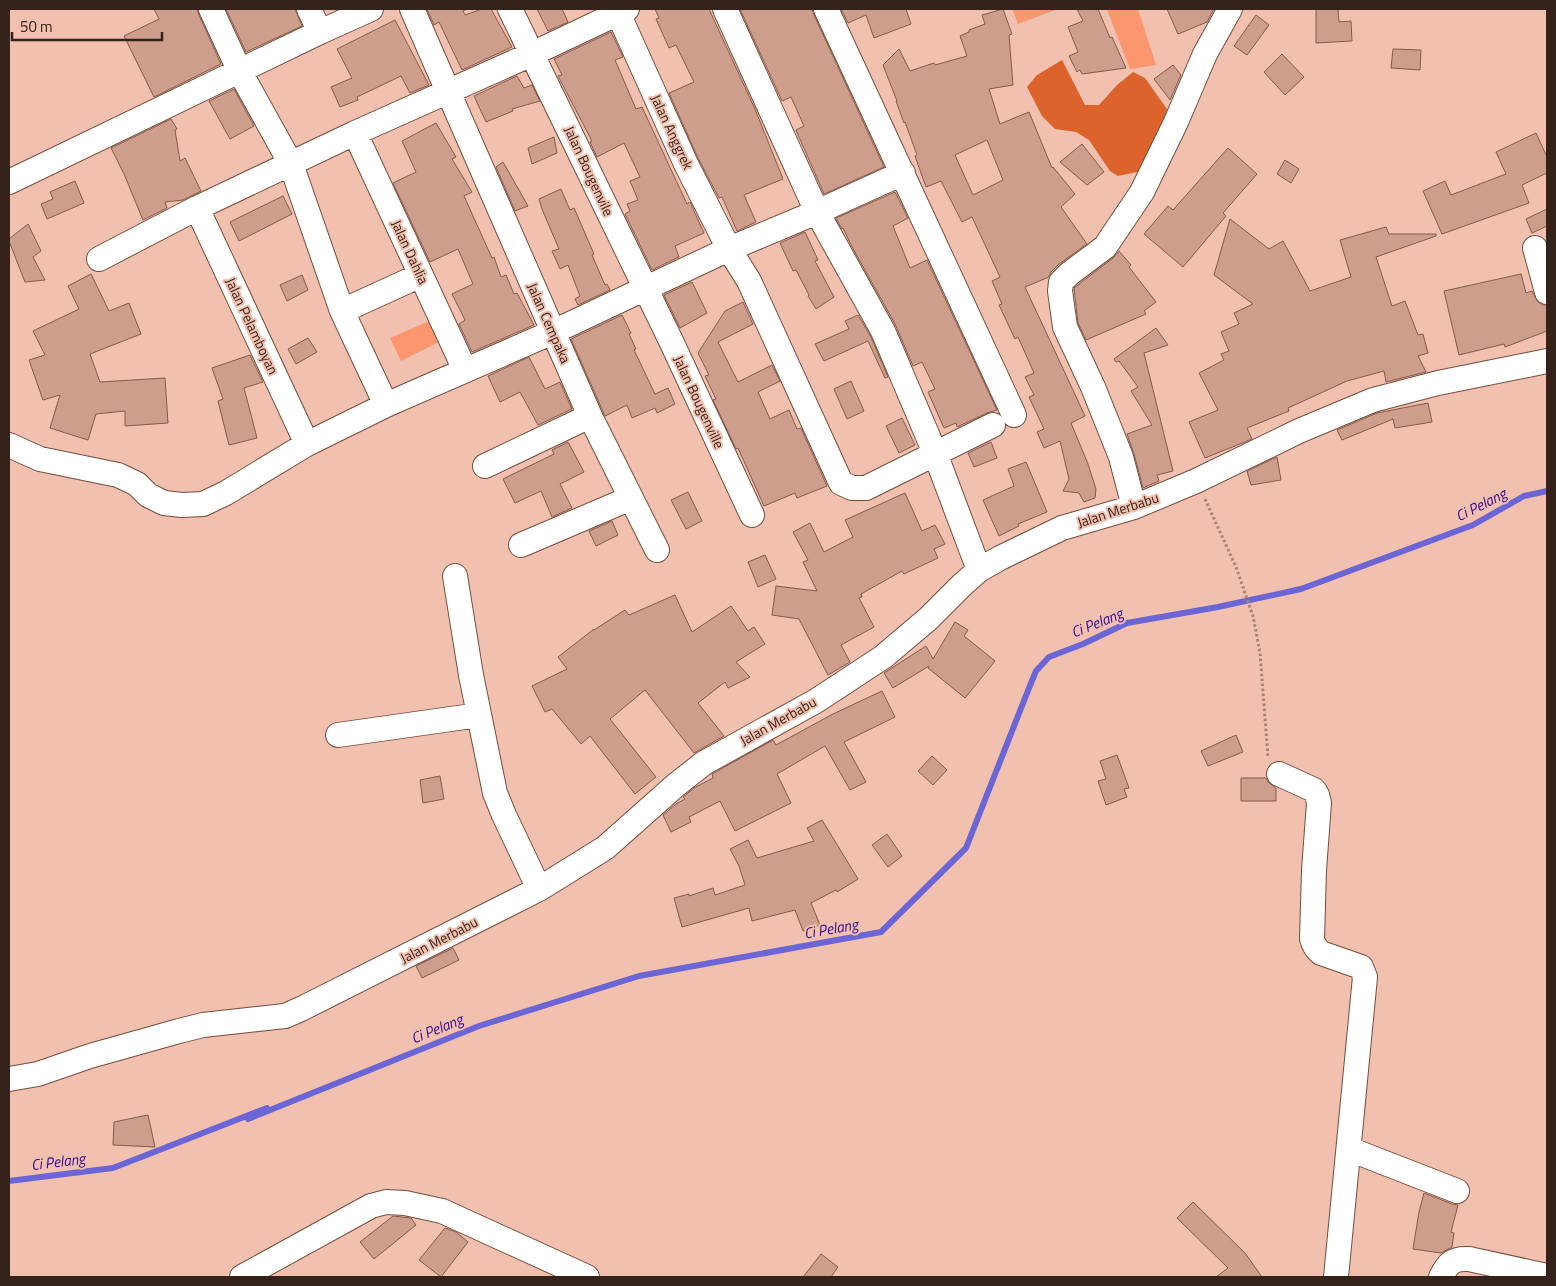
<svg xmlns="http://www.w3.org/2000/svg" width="1556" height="1286" font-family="'Titillium Web',sans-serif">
  <rect width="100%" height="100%" fill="#f1c0ae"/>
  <path fill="#fb966f" d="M1012,9h46l-40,15z
    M1109,9h29l18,56 -26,4 -23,-59z
    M434,319l9,21 -42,21 -11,-23z"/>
  <path fill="#dd632d" d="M1062,60l23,45h14l18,-20 16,-13 12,6 24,34 -27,59 -24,5 -8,-5 -21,-31 -13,-8 -21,-3 -13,-13 -15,-29 10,-12z"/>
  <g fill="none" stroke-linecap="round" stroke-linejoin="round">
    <path stroke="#6b65d6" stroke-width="6" d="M9,1181l104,-13 154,-60 -19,11 231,-93 160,-50 242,-44 85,-84 63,-160 7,-17 13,-14 34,-13 44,-21 91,-16 83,-18 172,-64 51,-29 23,-5"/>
  </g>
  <path fill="#cd9e8c" stroke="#855b4a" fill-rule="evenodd" d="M154,9h43l2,6 22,49 -67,33 -30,-61 35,-17z
    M226,9h69l7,17 -56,26z
    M427,9h40l-4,2 2,4 17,-6h9l21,38 -50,23 -23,-48 -5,3z
    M537,9h25l6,13 -20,9z
    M655,9h54l46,100 28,70 -39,16 12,27 -19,9 -15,-34 -3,1 -21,-40 -29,-65 25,-11 -18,-37 -7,3 -13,-29 3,-1z
    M740,9h72l2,6 70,152 -60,27 -28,-64 8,-4 -13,-29 -9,4z
    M841,9h65l5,15 -37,14 -8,-23 -18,8z
    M1003,9l9,25 -3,1 4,50 -24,4 11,35 29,-12 23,56 1,-1 22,27 -14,13 26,37 -28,20 -8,8 -2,5 -24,10 60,129 -14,7 17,41 8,25 -1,9 -11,4 -5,-9 -16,-2 6,-12 -9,-38 -16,7 -7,-16 7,-3 -15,-32 5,-2 -9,-18 9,-4 -16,-36 -3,2 -16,-34 3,-1 -10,-23 8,-4 -28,-60 -10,5 -21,-41 -15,6 -11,-31 2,-1 -12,-33 -1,1 -8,-22h1l-14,-36 16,-16 11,22 24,-8 1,2 32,-9 -7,-20 9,-4v-2l16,-6 -3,-9zM987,140l16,40 -30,15 -18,-40z
    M1077,9h21l12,29 2,-1 14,31 -44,6 -2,-4 -3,2 -8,-16 9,-4 -10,-25 15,-6z
    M1167,9h47l-7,13 -29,12z
    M1316,9h22l1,13 12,-1 1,20 -36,2z
    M1256,15l13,10 -22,30 -13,-9z
    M395,20l34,65 -19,8 -9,-17 -44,21 1,3 -18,7 -9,-20 21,-9 -15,-29z
    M611,32l12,25 -8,3 21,49 6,-2 45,97 3,-2 14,31 -29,13 4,11 -27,13 -27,-56 5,-3 -3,-7 11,-4 -8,-19 10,-4 -16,-34 -27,14 -7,-15 2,-1 -34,-65 4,-1 -8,-16z
    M1393,49l28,1 -1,20 -29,-2z
    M1282,54l22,23 -19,18 -21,-23z
    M1173,65l8,10 -11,25 -16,-21z
    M517,76l7,12 8,-3 8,16 -28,8 1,2 -27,11 -12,-26z
    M234,89l20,37 -24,13 -21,-38z
    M171,119l6,10 -2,1 5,31 5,-3 16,33 -18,9 -18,2 2,6 -24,12 -19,-46 -13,-26z
    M436,123l20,34 -4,2 20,33 -8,4 28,62 2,-1 7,20 5,-2 8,19 3,-1 17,32 -62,27 -13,-28 6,-4 -13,-26 21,-10 -15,-35 -28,13 -37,-79 23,-11 -14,-31z
    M1536,133l11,24v16l-25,12 7,18 -87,31 -19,-43 22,-10 6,14 55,-21 -10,-22z
    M554,137l3,16 -25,11 -4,-16z
    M1082,144l22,28 -17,13 -27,-23z
    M1228,148l29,26 -34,39 3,3 -43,51 -39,-33 24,-28 5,4z
    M1285,160l14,9 -8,14 -14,-9z
    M503,162l25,44 -13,5 -19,-44z
    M75,181l9,22 -37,16 -6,-15 12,-5 -3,-7z
    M561,189l9,21 4,-2 20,46 -2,1 13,30 2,-1 3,6 -32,15 -3,-6 5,-3 -12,-31 -8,4 -8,-18 7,-2 -17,-40 -3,-10z
    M895,192l13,26 -15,8 17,42 17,-8 70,150 -10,3 -30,14 -1,-4 -12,5 -16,-36 7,-3 -13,-27 -9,4 -18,-42 -44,-79 -8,-17 -1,1 -6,-11z
    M283,196l9,18 -53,27 -9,-19z
    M1547,209v17l-15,7 -6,-14z
    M1230,219l39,30 14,-8 27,50 41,-14 -11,-37 46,-13 3,7h47v2l-60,21 16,49 13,-5 13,34 5,-1 5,19 -10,3 8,16 -40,10 -2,-11 -37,10 -59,27 1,3 -42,17 5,11 -47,19 -16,-36 29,-12 -19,-37 25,-13 -3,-6 8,-3 -8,-19 18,-8 -5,-11 19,-9 -39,-29z
    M28,224l13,27 -8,6 12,23 -20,2 -16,-41v-2z
    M805,232l13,28 -3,1 19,36 -18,12 -8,-13 1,-1 -13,-25 -3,1 -13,-28z
    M1119,251l12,14 -2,2 27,35 -12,9 2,3 -60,26 -8,-17 -4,-35 39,-30z
    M91,274l18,37 20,-8 12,31 -51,20 10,28 65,-4 3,45 -43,3v-15l-29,3 -8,26 -38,-12 10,-33 -17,5 -14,-40 16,-5 -12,-24 46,-22 -11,-23z
    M1521,274l5,19 6,-2 6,11 5,3h4v26l-42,16 -1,-3 -45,11 -15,-64z
    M302,275l6,15 -21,11 -7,-16z
    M692,282l15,31 -27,15 -16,-33z
    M743,302l10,22 -35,18 20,40 34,-17 8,16 -22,11 12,27 19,-9 8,19 4,-1 26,58 -30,12 -2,-5 -31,13 -26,-58 -2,1 -23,-49 3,-1 -11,-23 4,-1 -11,-22 27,-42z
    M622,315l9,18 -2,1 7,15 -2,1 21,44 13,-6 7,16 -18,9 -2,-5 -23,10 -5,-13 -22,11 -34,-77z
    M858,315l13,22 17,40 -3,1 -17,-37 -44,20 -9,-17 34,-15 -4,-8z
    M1156,328l12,17 -24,8 29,118 -16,4 2,6 -16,7 -9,-34 -7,-20 25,-9 -21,-34 7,-4 -19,-26 -3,1 -2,-3z
    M308,338l9,14 -21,12 -8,-15z
    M250,355l13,27 -19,6 13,50 -28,7 -11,-44 5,-2 -11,-31z
    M529,357l16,32 15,-7 12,27 -34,16 -18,-33 -20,10 -12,-26z
    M851,381l13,30 -17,8 -13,-30z
    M1428,403l4,19 -37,6 -2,-9 -51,21 -5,-10 40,-17z
    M902,418l13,27 -16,8 -13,-27z
    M568,442l16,30 -24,12 12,24 -20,9 -11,-26 -26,12 -12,-24 51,-25 -2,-4z
    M991,442l6,16 -23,9 -6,-14z
    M1277,457l4,23 -30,5 -4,-14z
    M1026,462l21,50 -29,12 1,2 -20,10 -16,-36 31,-14 -6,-17z
    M688,492l14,29 -16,8 -15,-29z
    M905,493l17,38 13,-6 10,19 -11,5 4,9 -34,16 -2,-3 -41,23 1,3 -3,1 15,29 -33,18 9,17 -22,13 -29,-56 -27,-4 4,-29 41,5 -14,-29 5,-2 -15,-28 17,-9 14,29 29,-15 -8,-17z
    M612,521l6,14 -22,11 -7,-15z
    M765,555l11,24 -18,8 -10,-25z
    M675,595l17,37 39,-26 17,25 6,-4 11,17 -29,18 14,15 -22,11 -3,-6 -27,21 26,33 -30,17 -49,-63 -35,29 46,58 -21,17 -45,-58 -9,8 -29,-35 -7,3 -13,-26 35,-17 -9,-12 36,-28v1l31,-20 4,5z
    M955,622l13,8 -4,6 31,25 -30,37 -37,-30 1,-2 -36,22 -9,-15 42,-27 7,13z
    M882,691l13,26 -51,25 22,40 -16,8 -25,-44 -48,28 14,29 -56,28 -15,-30 -31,16 2,5 -20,10 -8,-17 13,-11 9,-5 -2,-2 11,-9 19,-10 -1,-4 61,-34 3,5 57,-31z
    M1236,735l7,17 -35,14 -7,-15z
    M1117,755l12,33 -5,1 3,8 -21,8 -8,-24 8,-2 -6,-18z
    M932,756l15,14 -14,15 -15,-14z
    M440,776l4,23 -21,4 -3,-23z
    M1241,778h25l2,4 8,6v13h-35z
    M822,820l36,59 -21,13 -1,-2 -25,13 9,22 -17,6 -8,-21 -43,11 -3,-13 -67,19 -8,-29 15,-4v2l24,-8 2,7 30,-10 -6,-19 -9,-17 18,-9 9,18 57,-17 -7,-13z
    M887,834l15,22 -14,11 -16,-22z
    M453,948l6,12 -37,18 -6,-12z
    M148,1115l7,32 -42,-2 1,-23z
    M1424,1193l28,11 6,1 -7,27 3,1 -2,14 -11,6 -28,-4 6,-37z
    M1193,1202l52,51 17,24h-46l12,-9 -51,-50z
    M393,1216l18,2 5,7 -42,34 -14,-17z
    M445,1228l11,4 12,10 -27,35 -22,-17z
    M821,1254l17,13 -7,10h-28z"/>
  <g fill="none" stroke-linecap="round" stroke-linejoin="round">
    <defs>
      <path id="street" d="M211,9l29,63 51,92 51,147 44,94
        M309,9l11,23
        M412,9l178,407 67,134
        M510,9l162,334 80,172
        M725,9l92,203 66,119 52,122 44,117
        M826,9l188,406
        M618,13l68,151 43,85 20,32 92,202 11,5h14l127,-63
        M355,133l110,237
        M9,182l311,-150 51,-23
        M197,208l110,236
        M1535,248l12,44
        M99,259l98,-51 158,-75 177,-79 95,-45
        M342,311l79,-36
        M9,445l31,14 78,16 19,9 11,11 16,8 18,2 21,-1 23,-11 81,-49 79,-39 167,-73 176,-83 88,-37 86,-39
        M485,466l105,-50
        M1134,507l-13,-50 -28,-70 -28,-60 -5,-36 1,-9 8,-8 36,-27 37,-55 34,-70 29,-68 25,-45
        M521,545l110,-47
        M455,576l16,99 24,118 9,22 35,74
        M338,735l141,-20
        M1279,774l35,16 3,5 2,8 -5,67 -2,69c2,7 4,10 9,14l40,14 4,10 -29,300
        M9,1079l29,-5 52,-18 89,-25 24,-6 82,-9 16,-7 238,-120 66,-41 71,-63 28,-22 112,-62 67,-44 45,-38 34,-34 17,-15 21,-12 62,-30 72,-21 62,-26 103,-50 74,-31 65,-17 109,-22
        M1349,1149l108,42
        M242,1277l129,-71 15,-4 19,1 37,8 145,66
        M1441,1277c7,-14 12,-19 28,-18l78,17"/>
    </defs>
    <use href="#street" stroke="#764d3d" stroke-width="26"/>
    <path stroke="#a88375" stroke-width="3" stroke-dasharray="2.5 2.5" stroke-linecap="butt" d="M1205,499l31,68 17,49 7,37 8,104"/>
    <use href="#street" stroke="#fff" stroke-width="24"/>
  </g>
  <g text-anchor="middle" stroke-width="4" stroke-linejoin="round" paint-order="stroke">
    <g font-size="14" fill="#34221b" stroke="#f1c0ae">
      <text transform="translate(672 132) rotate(65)" y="5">Jalan Anggrek</text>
      <text transform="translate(589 171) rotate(65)" y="5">Jalan Bougenvile</text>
      <text transform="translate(410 252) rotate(65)" y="5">Jalan Dahlia</text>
      <text transform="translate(549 323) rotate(66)" y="5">Jalan Cempaka</text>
      <text transform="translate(252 326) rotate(65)" y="5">Jalan Pelamboyan</text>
      <text transform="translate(699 402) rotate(65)" y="5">Jalan Bougenville</text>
      <text transform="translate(1118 510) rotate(-18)" y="5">Jalan Merbabu</text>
      <text transform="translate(778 721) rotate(-29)" y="5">Jalan Merbabu</text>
      <text transform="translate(439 940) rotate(-27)" y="5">Jalan Merbabu</text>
    </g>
    <g font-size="15" font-style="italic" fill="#340798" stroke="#f1c0ae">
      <text transform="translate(1481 505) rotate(-27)" y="5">Ci Pelang</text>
      <text transform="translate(1097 623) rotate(-22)" y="5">Ci Pelang</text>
      <text transform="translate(831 929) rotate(-10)" y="5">Ci Pelang</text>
      <text transform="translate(437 1029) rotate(-22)" y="5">Ci Pelang</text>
      <text transform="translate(58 1162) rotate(-7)" y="5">Ci Pelang</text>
    </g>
  </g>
  <rect width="1556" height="1286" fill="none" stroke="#34221b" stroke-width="20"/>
  <path d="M12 32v8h150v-8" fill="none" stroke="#34221b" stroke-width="2.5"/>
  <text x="20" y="32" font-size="15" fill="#34221b" stroke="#f1c0ae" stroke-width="4" paint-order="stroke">50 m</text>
</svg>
